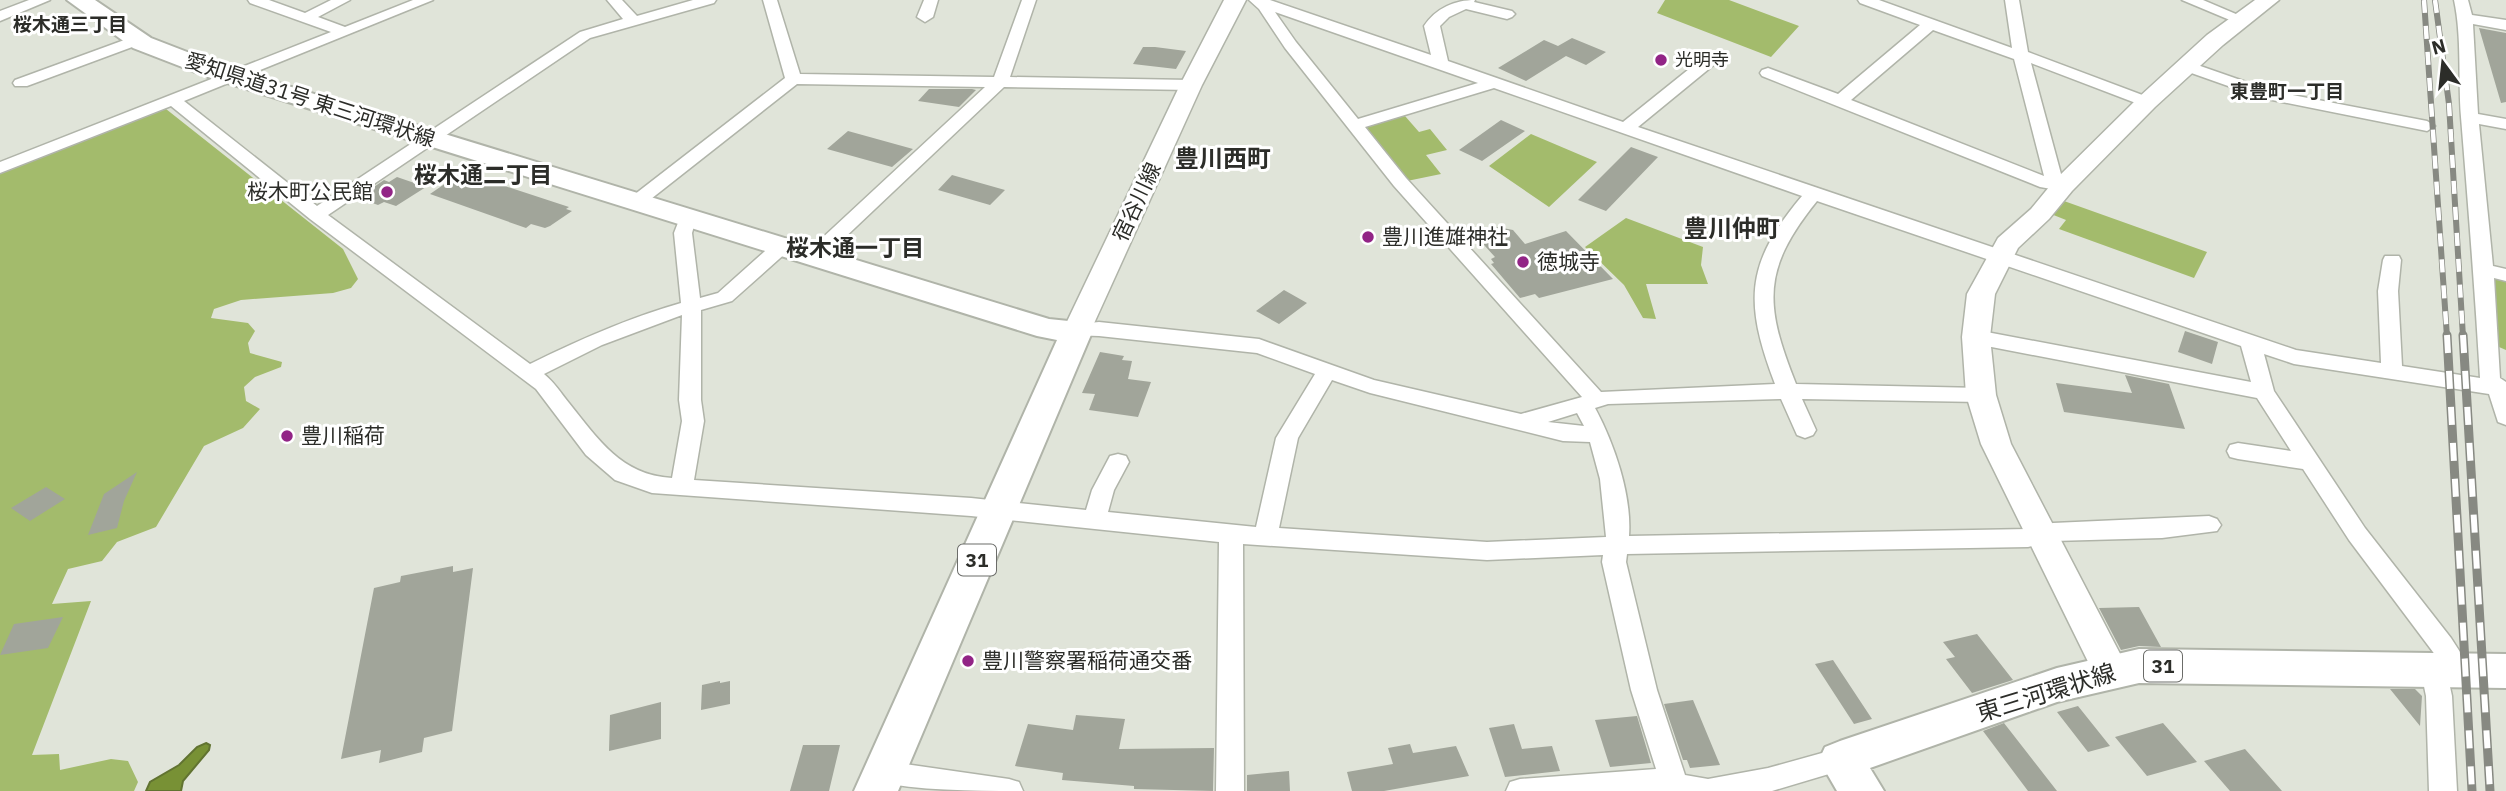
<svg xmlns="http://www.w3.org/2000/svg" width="2506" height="791" font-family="'IBM Plex Sans','Noto Sans JP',sans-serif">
  <rect width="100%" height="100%" fill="#e0e4d9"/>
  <path fill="#a3bb6c" d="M1665,0h64l70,26 -28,31 -114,-44z
    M166,109l177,140 15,30 -7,9 -18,5 -92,7 -27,9 -3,9 37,5 7,8 -7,12 2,10 32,9 -1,5 -26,10 -11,10 2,14 14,8 -17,19 -39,18 -48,81 -39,15 -15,19 -34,8 -16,35 39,-3 -59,154 27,-1 1,16 51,-11 17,2 10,21 -4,9h-134v-617z
    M1405,116l14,16 11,-3 17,21 -21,5 15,19 -34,7 -42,-53 2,-4z
    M1531,134l66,28 -48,45 -60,-41z
    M2064,201l143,51 -13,26 -135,-49 7,-9 -15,-6z
    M1626,218l77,29 -2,18 7,19h-62l10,35 -13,-1 -19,-33 -39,-38z
    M2501,278l5,2v70l-7,-3 -6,-67z"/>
  <path fill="#789135" stroke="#617331" stroke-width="2" d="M206,743l4,2 -1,5 -26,31 -2,10h-35l4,-9 29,-17 18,-18z"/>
  <path fill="#a1a59a" d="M2479,28l27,5v69l-5,1z
    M1572,38l34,14 -20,13 -20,-9 -40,25 -28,-13 46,-28 14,6z
    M1143,47h12l31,4 -10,18 -43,-5z
    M929,89h43l4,1 -17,17 -41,-6z
    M1501,120l24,11 -43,30 -23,-11z
    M848,131l65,18 -21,18 -65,-18z
    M1631,147l27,10 -52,54 -28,-11z
    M462,172l107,35 -3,2 6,2 -22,15 -5,2 -14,-4 -5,4 -96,-34z
    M952,175l53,15 -15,15 -52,-15z
    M397,177l29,10 -30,19 -12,-4 -6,3 -20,-7 26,-18 5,2z
    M1498,227l15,3 12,14 41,-13 47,48 -74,19 -4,-4 -15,4 -29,-34 3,-1 -3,-4 4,-2 -21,-23z
    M1284,290l23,13 -28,21 -23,-13z
    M2185,331l33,11 -6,22 -34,-12z
    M1100,352l24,4 -2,4 10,1 -4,18 23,3 -13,35 -49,-7 6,-16 -13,-1z
    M2125,375l44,9 16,45 -121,-17 -8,-29 76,10z
    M137,472l-13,29 -7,27 -29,7 16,-41z
    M46,487l19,12 -35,22 -19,-13z
    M453,566v6l20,-4 -21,163 -28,7 -2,14 -43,11 2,-13 -40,9 33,-171 26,-6 1,-6z
    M2139,607l22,40 -22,-1 -18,4 -22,-42z
    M63,617l-15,31 -48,7 14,-31z
    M1977,634l36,46 -41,13 -26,-34 9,-2 -12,-15z
    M1833,660l39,59 -18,5 -39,-60z
    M720,681v2l10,-2v23l-29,6 1,-25z
    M2390,689h25l7,7 -2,30z
    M1693,700l27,65 -30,3 -3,-8h-4l-19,-56z
    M661,702v37l-52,12 1,-36z
    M2078,706l32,40 -22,6 -31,-40z
    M1076,715l49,4 -6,30 95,-1 -1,43 -79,-2v-3l-72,-6 1,-7 -48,-7 13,-42 45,6z
    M1637,716l14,47 -41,4 -15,-47z
    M2004,723l53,68h-29l-45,-60z
    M2163,723l34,39 -50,14 -32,-39z
    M1514,724l8,25 30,-3 8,25 -55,6 -16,-49z
    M1410,744l3,9 43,-7 13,30 -85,15h-32l-5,-19 46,-8 -5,-16z
    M803,745h37l-11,46h-39z
    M2245,749l37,42h-52l-26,-30z
    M1289,771l1,20h-43v-16z"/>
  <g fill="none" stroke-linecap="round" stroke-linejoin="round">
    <defs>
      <path id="street" d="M29,0h21l-50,21v-10z
        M248,0h21l36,13 26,-13h19l-32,17 27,10 68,-27h20l-249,101 133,105 263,-174 43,-13 -16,-19h15l15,16 56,-16h23l-2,3 -124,35 -262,177 202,149c49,-24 98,-46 151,-61l-7,-70 7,-18h12l3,4 -4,14 8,65 18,-5 56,-50h14l2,4 -2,4 -56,50 -31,9v90l3,21 -10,59 277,18 115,12 6,-20 18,-34 8,-2 8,2 3,6 -15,28 -6,22 148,15 20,-89 39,-64 -58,-21 -158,-17 -29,-1 -3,-5 3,-5 29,-3 160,17 115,41 147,34 61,-17 -188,-211 -109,-138 -26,-39 -10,-9h21l161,55 -7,-29c12,-18 31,-26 51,-26l-1,2 38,9 3,3 -3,3 -5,2 -41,-10 -17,8 -9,9 8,35 175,61 86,-69h12l2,3 -2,3 -83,68 658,223 85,13 -3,-72 5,-31 2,-4h14l2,4 -3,31 4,75 78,12c-5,-87 -12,-175 -19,-261 -3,-38 1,-80 -7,-117h14l4,15 34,5v10l-33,-6 5,90 28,5v10l-27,-5 14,142 13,3v12l-12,-3 6,100 6,4v43l-8,-3 -9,-28 -195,-30 -30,-10 10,37 91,137 86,110 20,31 -4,7 -9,4 -11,-7 5,23 5,95h-28l-3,-95 -5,-24 4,-7 9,-4 7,3 -8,-12 -84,-112 -46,-71 -65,-10 -8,-2 -3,-6 3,-6 8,-2 53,8 -34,-53 -281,-54 -7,-2 -3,-5 3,-5 7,-2 275,52 -10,-36 -424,-145c-55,68 -53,103 -21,183l185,4 7,2 3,5 -3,5 -7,2 -179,-3 14,31 -3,5 -8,3 -8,-3 -16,-36 -173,5 -13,4c19,35 37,87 34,128l399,-7 25,-6 156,-7 8,3 4,6 -4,6 -55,7 -109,3 -25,6 -401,7 -1,8 31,128 28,85 23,4 60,-11 72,-20 9,4 4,8 -4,8 -77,23h-266l4,-9 10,-3 136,-10 -25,-79 -29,-128 1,-7 -116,5 -244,-16 1,247h-28l3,-249 -248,-26 -319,-23 -37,-13 -29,-25 -50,-66 -226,-170 -139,-113 -171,67v-11l331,-130 -81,-29zM1275,12l203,71 -120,36 -62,-77zM1494,88l308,108c-57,68 -58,106 -27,188l-174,8 -195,-214 -41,-51zM682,315l-3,85 3,21 -10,57c-51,-3 -73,-38 -103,-75 -8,-10 -15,-21 -25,-29l58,-29zM1332,380l38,13 193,48 27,1 10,37 6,58 -119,5 -208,-14 19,-90zM1577,413l7,13 -36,-4z
        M763,0h14l23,74 194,3 28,-77h14l-26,77 181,3 8,5 -8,5 -187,-3 -184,174h-14l-2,-4 2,-4 179,-166 -188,-3 -155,122h-12l-3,-4 3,-4 155,-120z
        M924,0h14l-5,17 -8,5 -8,-5z
        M1858,0h21l133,48 -7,-48h14l9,52 125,47 2,3 -8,5 -6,-2 -110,-42 30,111 11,12 -9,5 -23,-4 -278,-111 -2,-3 2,-3 6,-2 70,26 82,-69 -60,-22zM1933,30l81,29 30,117 -193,-76z
        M2182,0h21l47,20 -3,3h-10z
        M138,35l5,2 3,3 -3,3 -116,43h-12l-2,-3 2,-3z
        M2186,61l86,30 155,30 8,5 -8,5 -165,-33 -82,-29 -2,-3 2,-3z
        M884,761l125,18 10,3 4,9c-48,0 -103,0 -149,-10l-3,-8 3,-8z"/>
      <path id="secondary" d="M1224,0h22l-44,85 -111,245 -4,7 -10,2 -10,-2 -4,-7 117,-245z
        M2255,0h24l-56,45 -68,62 -83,84 -23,28 -31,29 -23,46 -5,43 6,58 15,49 118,227 -5,11 -13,4 -13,-4 -117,-238 -15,-49 -4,-58 5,-43 31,-56 33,-29 23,-28 85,-84 68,-62z"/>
      <path id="primary" d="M67,0h28l56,38 75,29 823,252 39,4 5,7 -195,461h-44l203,-451 -20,-4 -829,-259 -75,-29z
        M2139,649l367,5v34l-367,-5 -82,19 -187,66 14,23h-47l-18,-31 6,-13 15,-6 217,-73z"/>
    </defs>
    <use href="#street" stroke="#b0b4a9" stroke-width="3"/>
    <use href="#secondary" stroke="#b0b4a9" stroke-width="3"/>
    <use href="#primary" stroke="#b0b4a9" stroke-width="4"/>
    <use href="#street" fill="#fff" fill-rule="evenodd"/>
    <use href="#secondary" fill="#fff" fill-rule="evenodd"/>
    <use href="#primary" fill="#fff" fill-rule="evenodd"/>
    <defs>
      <path id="rail-far1" d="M2424,0l23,337
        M2435,0l14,104 14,233"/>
      <path id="rail" d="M2447,335l25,456
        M2463,335l27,456"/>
    </defs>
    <use href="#rail-far1" stroke="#878982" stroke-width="6"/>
    <use href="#rail" stroke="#878982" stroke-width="9"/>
    <use href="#rail-far1" stroke="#fff" stroke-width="4.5" stroke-dasharray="13" stroke-linecap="butt"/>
    <use href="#rail" stroke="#fff" stroke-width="6" stroke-dasharray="18" stroke-linecap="butt"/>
  </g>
  <g fill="#922486" stroke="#fff" stroke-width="2.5">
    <circle cx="1661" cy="60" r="7"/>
    <circle cx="387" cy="192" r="7"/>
    <circle cx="1368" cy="237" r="7"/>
    <circle cx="1523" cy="262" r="7"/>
    <circle cx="287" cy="436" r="7"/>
    <circle cx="968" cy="661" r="7"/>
  </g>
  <g text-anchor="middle" stroke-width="6" stroke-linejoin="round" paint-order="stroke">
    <g font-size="18" fill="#2c2d29" stroke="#fff" text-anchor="start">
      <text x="1675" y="66">光明寺</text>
    </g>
    <g font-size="19" font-weight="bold" fill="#2c2d29" stroke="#fff">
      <text x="70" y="31">桜木通三丁目</text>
      <text x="2287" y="98">東豊町一丁目</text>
    </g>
    <g fill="#fff" stroke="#6b6c69" stroke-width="2">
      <rect x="958" y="544.5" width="38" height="31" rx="5"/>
      <rect x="2144" y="650.5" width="38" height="31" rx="5"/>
    </g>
    <g font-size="19" font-weight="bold" fill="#2c2d29">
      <text x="977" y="567">31</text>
      <text x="2163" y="673">31</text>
    </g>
    <g font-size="21" fill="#2c2d29" stroke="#fff">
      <text transform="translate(310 100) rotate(18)" y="7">愛知県道31号 東三河環状線</text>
      <text transform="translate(1137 202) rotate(-65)" y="7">宿谷川線</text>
    </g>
    <g font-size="21" fill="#2c2d29" stroke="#fff" text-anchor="start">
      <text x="373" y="199" text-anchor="end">桜木町公民館</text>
      <text x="1382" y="244">豊川進雄神社</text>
      <text x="1537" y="269">徳城寺</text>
      <text x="301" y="443">豊川稲荷</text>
      <text x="982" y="668">豊川警察署稲荷通交番</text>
    </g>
    <g font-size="23" font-weight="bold" fill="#2c2d29" stroke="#fff">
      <text x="483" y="183">桜木通二丁目</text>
      <text x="855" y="256">桜木通一丁目</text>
    </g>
    <g font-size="24" font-weight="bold" fill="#2c2d29" stroke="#fff">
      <text x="1223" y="167">豊川西町</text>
      <text x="1732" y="237">豊川仲町</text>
    </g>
    <g font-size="24" fill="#2c2d29" stroke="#fff">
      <text transform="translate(2046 693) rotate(-17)" y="8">東三河環状線</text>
    </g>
  </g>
  <g transform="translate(2443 63) rotate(345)" stroke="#ffffff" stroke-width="5" paint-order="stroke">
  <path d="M0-5L12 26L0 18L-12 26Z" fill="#2c2d29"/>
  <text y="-10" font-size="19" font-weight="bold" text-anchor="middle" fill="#2c2d29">N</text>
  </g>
</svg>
